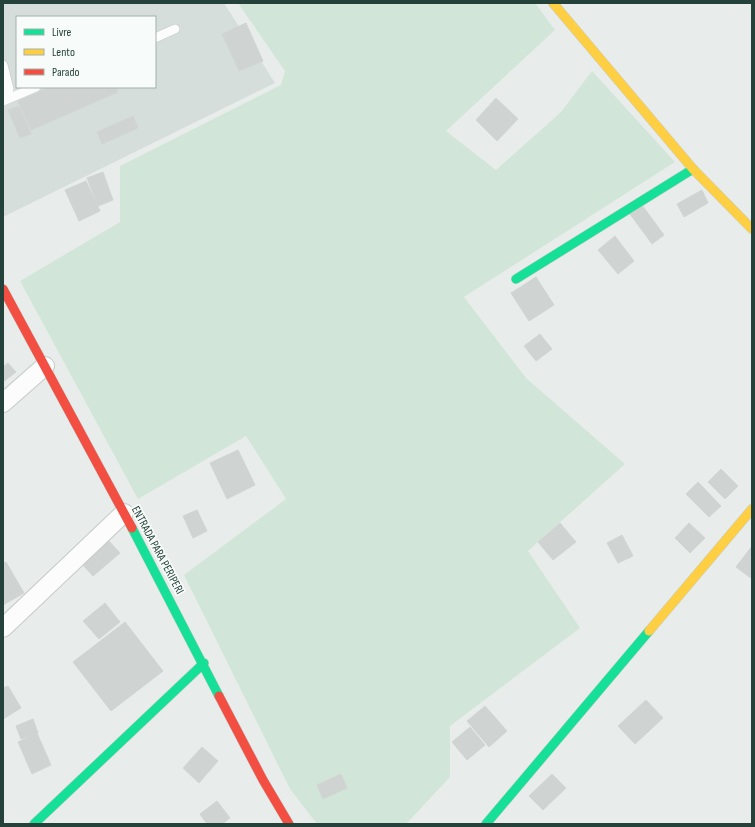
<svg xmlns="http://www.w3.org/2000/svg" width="755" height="827" font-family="'Sofia Sans Condensed',sans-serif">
  <rect width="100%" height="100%" fill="#e8edeb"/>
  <path fill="#d6dedb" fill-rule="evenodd" d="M3,3h221l51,80 -272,134zM17,17h138v70h-138z"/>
  <path fill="#d1e6d8" d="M238,3h297l20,27 -109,101 50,39 65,-58 31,-41 83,91 -211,135 62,81 99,86 -97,87 52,77 -130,98v51l-44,47h-89l-27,-35 -106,-214 102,-76 -40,-63 -108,63 -118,-218 100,-59v-56l161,-81 4,-14z"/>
  <path fill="#cfd4d2" stroke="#d1d6d4" d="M246,23l17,38 -24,10 -17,-37z
    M50,87h66l2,5 -87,38 -13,-29z
    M496,98l22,21 -21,22 -21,-21z
    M19,106l12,28 -11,4 -12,-28z
    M133,116l5,12 -36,16 -5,-12z
    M103,172l10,28 -15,6 -11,-28z
    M86,181l14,30 -21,10 -14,-31z
    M702,190l6,13 -24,14 -7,-13z
    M642,205l22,30 -12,9 -22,-30z
    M615,236l19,25 -16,13 -20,-24z
    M536,277l18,28 -25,16 -18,-28z
    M540,334l12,15 -16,12 -12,-15z
    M8,363l8,9 -13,10v-15z
    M238,450l17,35 -28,14 -17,-36z
    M721,469l17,17 -13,13 -17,-17z
    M698,482l23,24 -12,11 -23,-23z
    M197,510l10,21 -14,7 -10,-22z
    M560,523l16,19 -23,18 -15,-18z
    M689,523l16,15 -15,15 -15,-15z
    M622,535l11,21 -15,7 -11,-20z
    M107,539l13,14 -27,23 -12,-13z
    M752,546v33l-16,-12z
    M6,562l18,31 -21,12v-42z
    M105,603l15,19 -21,17 -16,-18z
    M125,622l38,49 -52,40 -38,-49z
    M8,686l13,22 -18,11v-31z
    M646,700l17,18 -28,26 -17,-18z
    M485,706l22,25 -18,16 -22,-26z
    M33,719l5,14 -17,6 -5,-13z
    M470,727l15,18 -18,15 -15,-18z
    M37,733l14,32 -19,9 -14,-32z
    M202,747l16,14 -19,22 -16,-15z
    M341,774l6,14 -24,11 -6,-14z
    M552,774l14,14 -23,22 -14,-14z
    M217,801l13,17 -8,6h-15l-7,-10z"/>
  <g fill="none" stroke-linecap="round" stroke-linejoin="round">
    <defs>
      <path id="lane" d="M155,38l20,-9
        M3,65l6,24 -6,11
        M3,101l33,-14"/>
      <path id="street" d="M3,403l42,-37
        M3,628l121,-115"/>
      <path id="fast" d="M516,279l177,-110
        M132,528l87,168
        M34,824l170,-161
        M486,824l163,-193"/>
      <path id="slow" d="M553,3l140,166 59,60
        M649,631l103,-122"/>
      <path id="jam" d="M3,289l129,239
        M219,696l44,84 26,44"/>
    </defs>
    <use href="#lane" stroke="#c5cac8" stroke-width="10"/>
    <use href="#street" stroke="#c5cac8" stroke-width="20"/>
    <use href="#fast" stroke="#c3cbc8" stroke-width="10"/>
    <use href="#slow" stroke="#c3cbc8" stroke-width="10"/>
    <use href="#jam" stroke="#c3cbc8" stroke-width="10"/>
    <use href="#lane" stroke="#fcfcfc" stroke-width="9"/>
    <use href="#street" stroke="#fcfcfc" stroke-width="18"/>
    <use href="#fast" stroke="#16e098" stroke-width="9"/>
    <use href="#slow" stroke="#ffcf43" stroke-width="9"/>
    <use href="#jam" stroke="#f24e42" stroke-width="9"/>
  </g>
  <g text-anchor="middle" stroke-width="3.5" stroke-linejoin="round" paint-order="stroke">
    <g font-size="12" fill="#24423a" stroke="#f7fbf9">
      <text transform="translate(158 550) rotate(62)" y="4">ENTRADA PARA PERIPERI</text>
    </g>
  </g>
  <rect width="755" height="827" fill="none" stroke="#24423a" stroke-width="8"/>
  <rect x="16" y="16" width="140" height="72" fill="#f7fbf9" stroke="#a3b1ad"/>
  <rect x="24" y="29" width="20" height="6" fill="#16e098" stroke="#a3b1ad"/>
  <text x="52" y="36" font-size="12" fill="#24423a">Livre</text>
  <rect x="24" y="49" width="20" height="6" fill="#ffcf43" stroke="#a3b1ad"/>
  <text x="52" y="56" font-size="12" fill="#24423a">Lento</text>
  <rect x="24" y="69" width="20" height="6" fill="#f24e42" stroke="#a3b1ad"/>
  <text x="52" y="76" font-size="12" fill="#24423a">Parado</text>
</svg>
